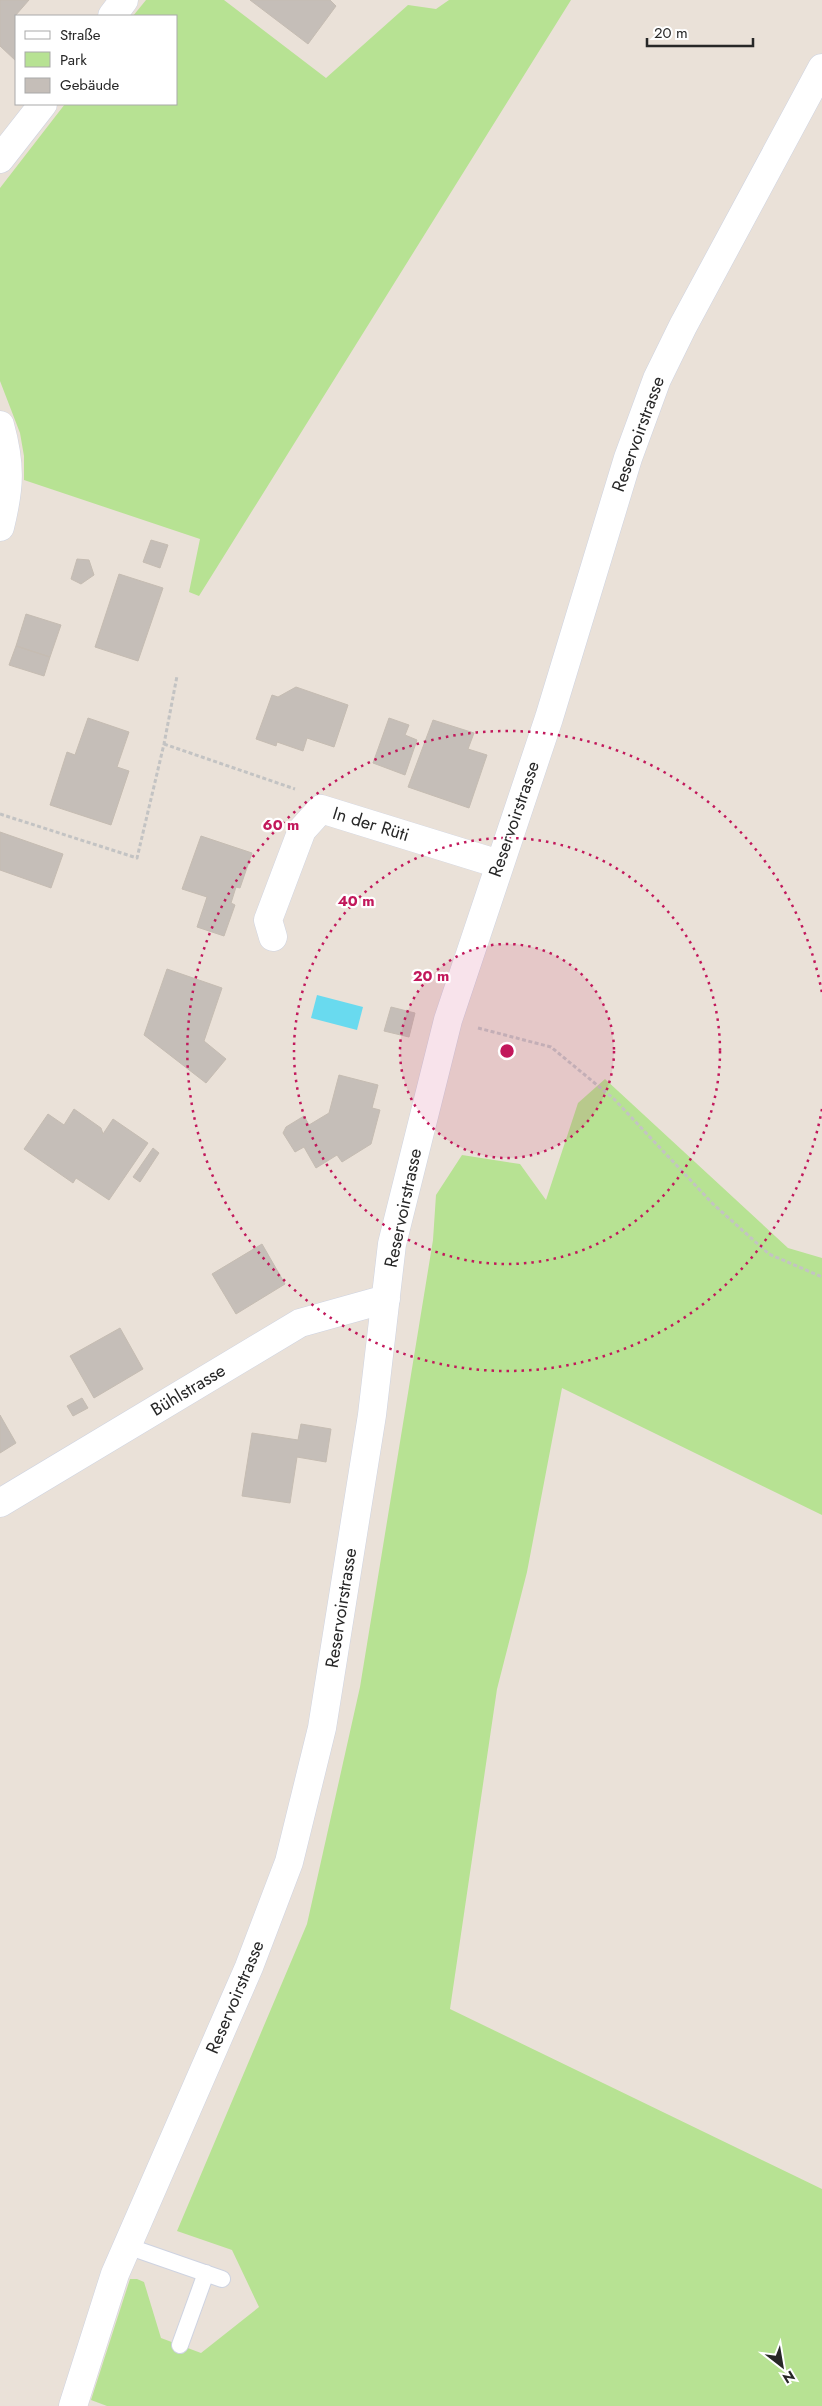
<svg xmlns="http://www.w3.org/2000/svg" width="822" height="2406" font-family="Jost,sans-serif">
  <rect width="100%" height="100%" fill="#eae1d8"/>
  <path fill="#b7e293" d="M146,0h78l102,78 82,-73 28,4 13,-9h122l-372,596 -10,-4 11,-53 -176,-59v-24l-4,-23 -20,-52v-193l65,-84h111v-88h-43z
    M605,1079l183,169 34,10v257l-260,-127 -35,184 -30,117 -47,320 372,180v217h-715l-16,-6 39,-121h7l7,3 17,56 40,15 58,-46 -27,-57 -55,-19 130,-307 53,-237 73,-447 3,-45 26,-40 58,9 26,36 32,-97z"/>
  <path fill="#69daef" d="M317,995l46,12 -6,23 -46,-12z"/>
  <path fill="#c5beb8" stroke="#c5bcb2" d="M0,0h29l-14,16 1,45 -16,-15z
    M250,0h80l6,6 -28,38z
    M151,540l17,5 -8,23 -17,-6z
    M77,559l12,1 5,15 -13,9 -10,-5z
    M119,574l44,14 -25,73 -43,-14z
    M26,614l35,11 -11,32 -34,-11z
    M16,646l34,11 -6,19 -35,-11z
    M296,687l52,18 -14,42 -27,-9 -4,13 -26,-9 -1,4 -20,-7 16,-44 6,2z
    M88,718l41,14 -12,35 12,4 -18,54 -61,-20 17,-53 8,3z
    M389,718l20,7 -4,10 12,5 -12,35 -32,-12z
    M433,720l41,13 -6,16 19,6 -18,53 -61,-21z
    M0,832l63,22 -12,34 -51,-18z
    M201,836l51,17 -12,35 -4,-1 -5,16 4,2 -11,31 -27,-9 10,-30 -25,-8z
    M167,969l55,19 -18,53 22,18 -20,24 -62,-48z
    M391,1007l24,6 -6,24 -25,-6z
    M339,1075l39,10 -6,23 8,2 -9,34 -29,18 -5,-7 -21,13 -12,-21 -9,5 -12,-19 3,-6 18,-11 5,9 20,-12z
    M74,1109l27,19 2,6 10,-15 35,24 -39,57 -33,-22 -3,5 -49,-34 24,-35 16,11z
    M153,1148l6,5 -19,29 -7,-5z
    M262,1244l23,40 -49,30 -24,-40z
    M120,1328l23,41 -49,29 -24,-42z
    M82,1398l6,10 -15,8 -6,-10z
    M0,1415l16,28 -16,10z
    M301,1424l30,5 -5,33 -29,-5 -7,46 -48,-7 10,-63 46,7z"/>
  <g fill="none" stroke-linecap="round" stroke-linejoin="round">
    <defs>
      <path id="lane" d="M127,2246l95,33
        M180,2345l26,-72"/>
      <path id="street" d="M112,16l12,-16
        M0,159l43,-55
        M0,425c11,40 10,62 0,102
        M273,937l-5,-17 34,-90 19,-21 178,55
        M0,1503l300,-180 86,-24
        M73,2406l42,-132 134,-307 40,-105 33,-134 50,-313 20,-171 56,-224 101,-302 79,-260 29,-79 26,-53 139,-258"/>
    </defs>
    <use href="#lane" stroke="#ced3e1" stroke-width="18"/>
    <use href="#street" stroke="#ced3e1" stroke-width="29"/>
    <path stroke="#c3c3c3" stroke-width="3" stroke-dasharray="4 2.5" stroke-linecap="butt" d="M164,744l131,45
      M0,814l137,44 27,-114 13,-68
      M478,1028l73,19 63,52 99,105 56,50 53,23"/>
    <use href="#lane" stroke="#fff" stroke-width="16"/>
    <use href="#street" stroke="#fff" stroke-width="28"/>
  </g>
  <circle cx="507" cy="1051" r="107" fill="#c2185b" fill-opacity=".12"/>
  <g fill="none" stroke="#c2185b" stroke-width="2.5" stroke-dasharray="2.5 5">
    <circle cx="507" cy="1051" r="107"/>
    <circle cx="507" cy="1051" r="213"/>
    <path d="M822 1109A320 320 0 1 1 822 993"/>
  </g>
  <g text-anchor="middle" stroke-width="4.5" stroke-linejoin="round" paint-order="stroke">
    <g font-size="18" fill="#272727" stroke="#fff">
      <text transform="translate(638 434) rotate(-70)" y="6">Reservoirstrasse</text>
      <text transform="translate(514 819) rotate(-71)" y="6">Reservoirstrasse</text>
      <text transform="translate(371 824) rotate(17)" y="6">In der Rüti</text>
      <text transform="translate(403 1208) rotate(-78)" y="6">Reservoirstrasse</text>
      <text transform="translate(188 1390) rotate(-31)" y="6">Bühlstrasse</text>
      <text transform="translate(341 1608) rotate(-81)" y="6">Reservoirstrasse</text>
      <text transform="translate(235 1997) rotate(-67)" y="6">Reservoirstrasse</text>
    </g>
  </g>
  <circle cx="507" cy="1051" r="8" fill="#c2185b" stroke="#fff" stroke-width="2.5"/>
  <g font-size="15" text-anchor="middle" font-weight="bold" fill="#c2185b" stroke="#fff" stroke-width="4.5" stroke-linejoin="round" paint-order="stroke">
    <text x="281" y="830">60 m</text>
    <text x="356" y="906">40 m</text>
    <text x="431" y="981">20 m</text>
  </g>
  <rect x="15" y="15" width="162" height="90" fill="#ffffff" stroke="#a9a9a9"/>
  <rect x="25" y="31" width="25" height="8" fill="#ffffff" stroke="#a9a9a9"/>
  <text x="60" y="40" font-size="15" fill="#272727">Straße</text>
  <rect x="25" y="52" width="25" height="15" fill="#b7e293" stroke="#a9a9a9"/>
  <text x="60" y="65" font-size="15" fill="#272727">Park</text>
  <rect x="25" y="78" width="25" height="15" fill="#c5beb8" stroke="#a9a9a9"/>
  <text x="60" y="90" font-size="15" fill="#272727">Gebäude</text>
  <g transform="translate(782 2366) rotate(149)" stroke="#ffffff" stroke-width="4" paint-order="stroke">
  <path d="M0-4L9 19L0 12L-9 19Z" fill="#272727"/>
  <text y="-8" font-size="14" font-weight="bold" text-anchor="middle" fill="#272727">N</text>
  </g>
  <path d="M647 38v8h106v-8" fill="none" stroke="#272727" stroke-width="2.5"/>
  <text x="654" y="38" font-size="15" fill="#272727" stroke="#ffffff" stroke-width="4" paint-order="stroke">20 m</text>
</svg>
